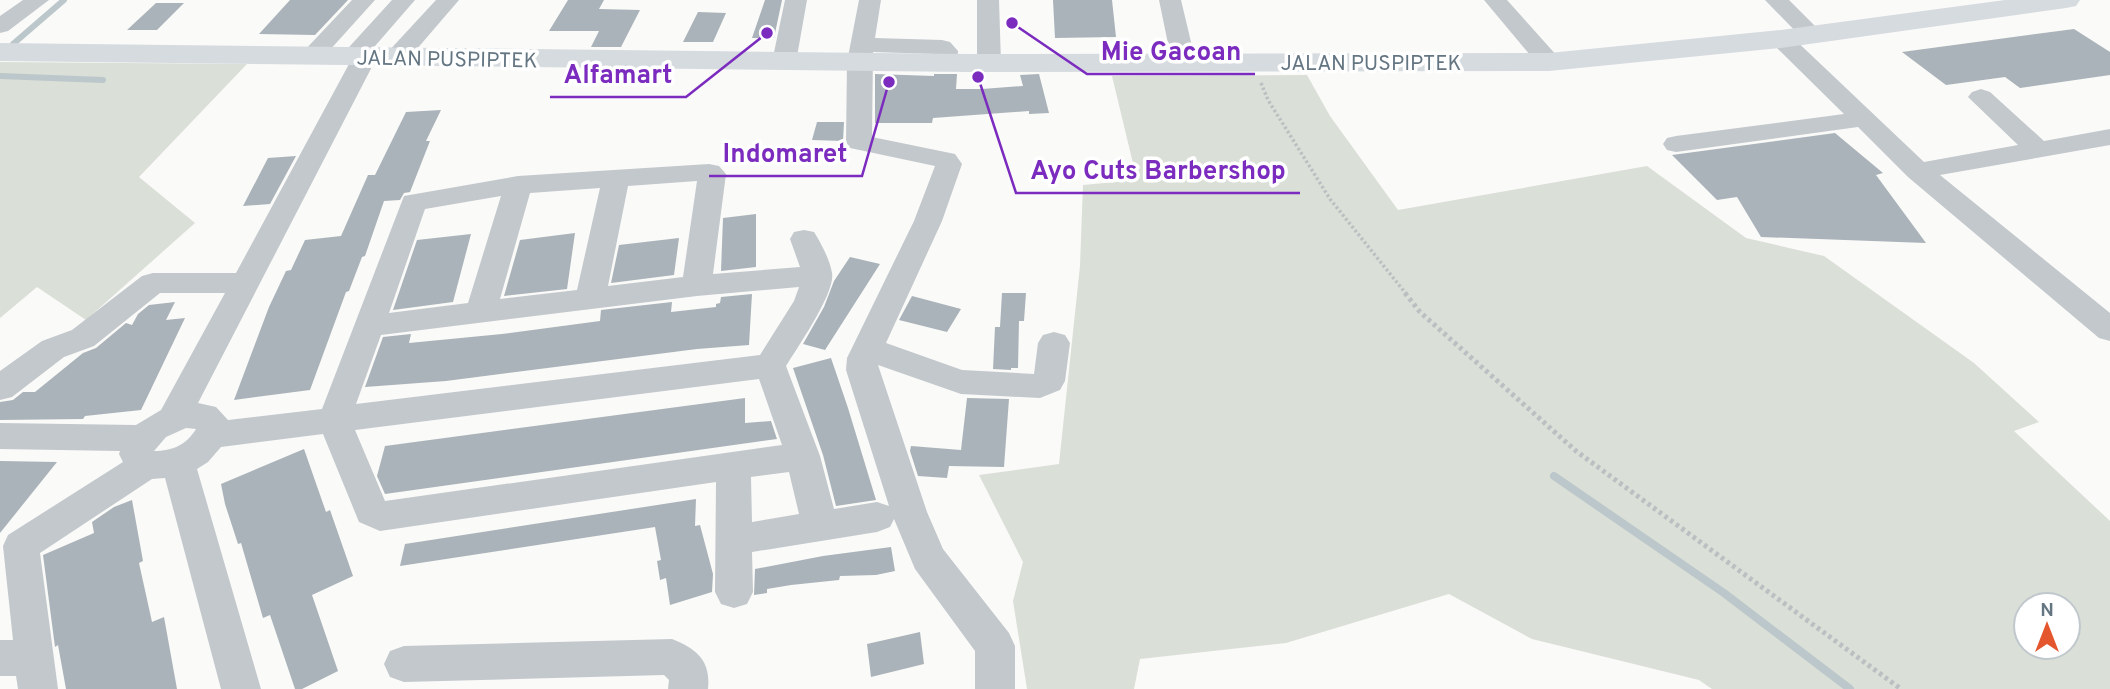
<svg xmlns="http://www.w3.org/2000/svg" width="2110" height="689" font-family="Overpass,sans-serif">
  <rect width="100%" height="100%" fill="#fafaf8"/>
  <path fill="#dadfd7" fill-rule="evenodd" d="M0,62l247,2 -108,113 56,46 -109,97 -49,-33 -37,31z
    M1307,75l23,41 68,94 249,-44 99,72 78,18 150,107 65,59 -25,9 96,90v168h-398l-13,-9 -167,-41 -83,-45 -163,49 -146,16 -6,30h-107l-14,-88 10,-39 -44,-87 80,-11 21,-198 3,-81 54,-5 -25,-104zM2026,605h42v42h-42z"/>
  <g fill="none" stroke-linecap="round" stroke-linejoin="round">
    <path stroke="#bbc7cb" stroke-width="6" d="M13,44l51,-44
      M0,76l103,4"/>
    <path stroke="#bbc7cb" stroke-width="8" d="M1554,476l170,117 126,96"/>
  </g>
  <path fill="#aab3b9" d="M290,0h58l-33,35 -56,-1z
    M568,0h36l-5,9 41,1 -19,37h-30l8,-16h-50z
    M765,0h17l-8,38h-22z
    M1053,0h59l4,37 -61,1z
    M156,3h28l-27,27h-30z
    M698,12l28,1 -13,29h-30z
    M2074,29l36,23v23l-90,13 -15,-11 -59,8 -44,-33z
    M934,74h23l-1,15h26l41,-3 -3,-11 19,-1 10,39 -20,1v-3l-96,7 -1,5h-57v-49l59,2z
    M441,110l-15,31h4l-20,51 -6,1 -4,7 -16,1 -19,55 -3,1 -13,34 -3,1 -36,98 -76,10 35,-93 17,-36 5,-1 14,-30 36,-4 27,-61h7l31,-63z
    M817,122h27l-1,19 -31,-1z
    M1835,133l48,40 -7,2 50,68 -165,-6 -24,-40 -20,3 -45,-45z
    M296,156l-26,48 -27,2 25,-48z
    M756,214v53l-35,4 2,-53z
    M575,233l-8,56 -63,7 16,-56z
    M471,234l-18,68 -60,8 24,-70z
    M679,238l-5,37 -63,8 8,-38z
    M850,257l30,7 -55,86 -22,-6 21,-37 10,-26z
    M1002,293h24l-2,28h-5l-1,47h-7v2l-18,-1 2,-42h5z
    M752,294l-3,51 -52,4 -251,32 -81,6 18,-50 28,-3 -2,9 93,-9 98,-13 1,-11 71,-8 -1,10 45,-5v-3l4,-1 1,-6z
    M912,296l49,13 -14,23 -48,-12z
    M175,302l-9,18 19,-2 -44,92 -56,6 -2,3 -83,1v-18l13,-2 10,-8h12l48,-39 13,-5 30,-25 6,2 6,-11 11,-9z
    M831,358l17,50 28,92 -40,6 -13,-51 -30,-87z
    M745,398v25l26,-2 6,18 -392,55 -8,-18 8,-30z
    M967,398l42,1 -5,68 -55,-1 -2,12 -29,-2 -8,-25 1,-5 50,4z
    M304,449l22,63 4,-2 23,66 -41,19 26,76 -36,18h-7l-25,-74 -7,3 -22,-75 -3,1 -13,-40 -4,-20z
    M0,461l57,1 -57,71z
    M696,499l-1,27 5,-1 13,49 -1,18 -42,13 -4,-27 -6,2 -3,-19 4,-1 -6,-33 -255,39 5,-22z
    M132,500l11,61 -4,2 13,59 12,-5 13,72h-111l-8,-44 -3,2 -12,-92 51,-22 -2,-11 22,-15z
    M891,547l4,24 -19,4 -36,1 -1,4 -48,5 -24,4v4l-13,2 1,-26 68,-13z
    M920,632l4,32 -53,13 -4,-33z"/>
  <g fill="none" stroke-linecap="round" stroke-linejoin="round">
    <path stroke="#bbbfc2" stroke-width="3.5" stroke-dasharray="2.5 2.5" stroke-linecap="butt" d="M1261,83l7,17 62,99 77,96"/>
    <path stroke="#bbbfc2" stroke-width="5" stroke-dasharray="3.5 3.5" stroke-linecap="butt" d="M1405,293l15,19 156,139 325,238"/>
    <path fill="#c3c8cc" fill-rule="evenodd" d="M23,0h26l-41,31 -8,2v-17z
      M352,0h23l-56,62 -8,2 -8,-2 -4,-5 4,-5z
      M392,0h23l-46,53 7,6 -178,344 18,4 12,13 94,-11 82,-213 114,-20 191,-12 10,2 7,8 -13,100 87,-7 -10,-28 4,-7 10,-2 10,2c7,11 16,28 18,41 4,19 -35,75 -46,93l34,90 14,53 43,-7 12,4 -43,-136 1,-12 67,-137 21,-55 -85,-18 -4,-6 1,-80 12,-62h22l-6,38 67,2 8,2 8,9 -1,12 -3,5 -9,2 -9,-2 -3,-5 1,-9 -61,-2 -1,85 83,17 7,10 -20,57 -56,122 76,27 72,4 4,-31 5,-8 11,-3 11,3 5,8 -5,38 -5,9 -20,8 -79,-4 -83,-29 49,147 16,37 66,84 6,13v43h-40v-38l-60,-82 -21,-50 -4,8 -13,5 -125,20 1,40 -6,12 -13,4 -13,-4 -6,-12 1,-110 -336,49 -21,-9 -36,-88 -102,13 -13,15 -11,7 64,220h-40l-56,-211 -13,1 -112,74 18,136h-40l-2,-13h-16v-36h13l-10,-94 5,-11 115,-73 -4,-8 1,-3 -120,-2v-26l136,2 25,-15 64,-117h-65l-66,53 -30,11 -52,40 -12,3v-29l42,-30 30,-11 70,-54 11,-3h83l113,-209 -5,-2 -4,-5zM697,181l-14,96 -75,9 20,-100zM600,188l-23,102 -77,9 30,-106zM501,196l-33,107 -79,10 36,-104zM799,287l-5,14 -34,54 -404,49 25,-69 316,-39zM759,379l23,66 -397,56 -30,-71zM186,428l10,1c-10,16 -23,22 -42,22l12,-14zM789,472l10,42 -47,8 -1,-45z
      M436,0h23l-55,64 -9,2 -9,-2 -3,-5 3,-5z
      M785,0h22l-11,62 -3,5 -9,2 -9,-2 -3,-5z
      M977,0h22l2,63 -3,5 -9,2 -9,-2 -3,-5z
      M1159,0h22l15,63 -3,5 -9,2 -9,-2 -3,-5z
      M1484,0h23l51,57 3,5 -3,5 -9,2 -9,-2z
      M1765,0h24l34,34 -4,5h-16z
      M1781,32l8,2 135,128 94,-17 -50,-48 4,-5 9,-3 9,3 54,49 66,-12v16l-170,30 170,138v28l-11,-3 -191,-161 -50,-50 -182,25 -9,-2 -4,-6 4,-6 9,-2 168,-22 -71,-70 -4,-5 4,-5z
      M672,639c25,10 39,22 36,50h-40l1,-9 -5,-5 -260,7 -14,-5 -6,-13 6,-13 14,-5z"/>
    <path fill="#d6dbdf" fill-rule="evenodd" d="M2005,0h75l-4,6 -10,2 -285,40 -232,23 -581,1 -968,-11v-18l968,11 581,-1 232,-23z"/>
  </g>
  <g text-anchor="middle" stroke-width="7" stroke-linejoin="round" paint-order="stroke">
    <g font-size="21" fill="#657683" stroke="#fff">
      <text transform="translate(447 59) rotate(1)" y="7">JALAN PUSPIPTEK</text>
      <text x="1371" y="70">JALAN PUSPIPTEK</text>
    </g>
  </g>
  <path fill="none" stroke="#7b2cbf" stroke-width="2.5" d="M1012 23L1087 74H1255M767 33L686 97H550M889 82L862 176H709M978 77L1016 193H1300"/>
  <g fill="#7b2cbf" stroke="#fff" stroke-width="2.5">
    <circle cx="1012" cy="23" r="7"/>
    <circle cx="767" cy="33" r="7"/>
    <circle cx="889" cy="82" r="7"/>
    <circle cx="978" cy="77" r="7"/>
  </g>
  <g font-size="26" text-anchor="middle" font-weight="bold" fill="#7b2cbf" stroke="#fff" stroke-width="7" stroke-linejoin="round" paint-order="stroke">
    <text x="1171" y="60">Mie Gacoan</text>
    <text x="618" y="83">Alfamart</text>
    <text x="785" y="162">Indomaret</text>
    <text x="1158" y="179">Ayo Cuts Barbershop</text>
  </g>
  <g transform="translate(2047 626)"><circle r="33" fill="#ffffff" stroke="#c1c8cd" stroke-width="2"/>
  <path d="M0-5L12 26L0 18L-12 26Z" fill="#e4572e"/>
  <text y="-10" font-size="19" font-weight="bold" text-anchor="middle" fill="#657683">N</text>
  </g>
</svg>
